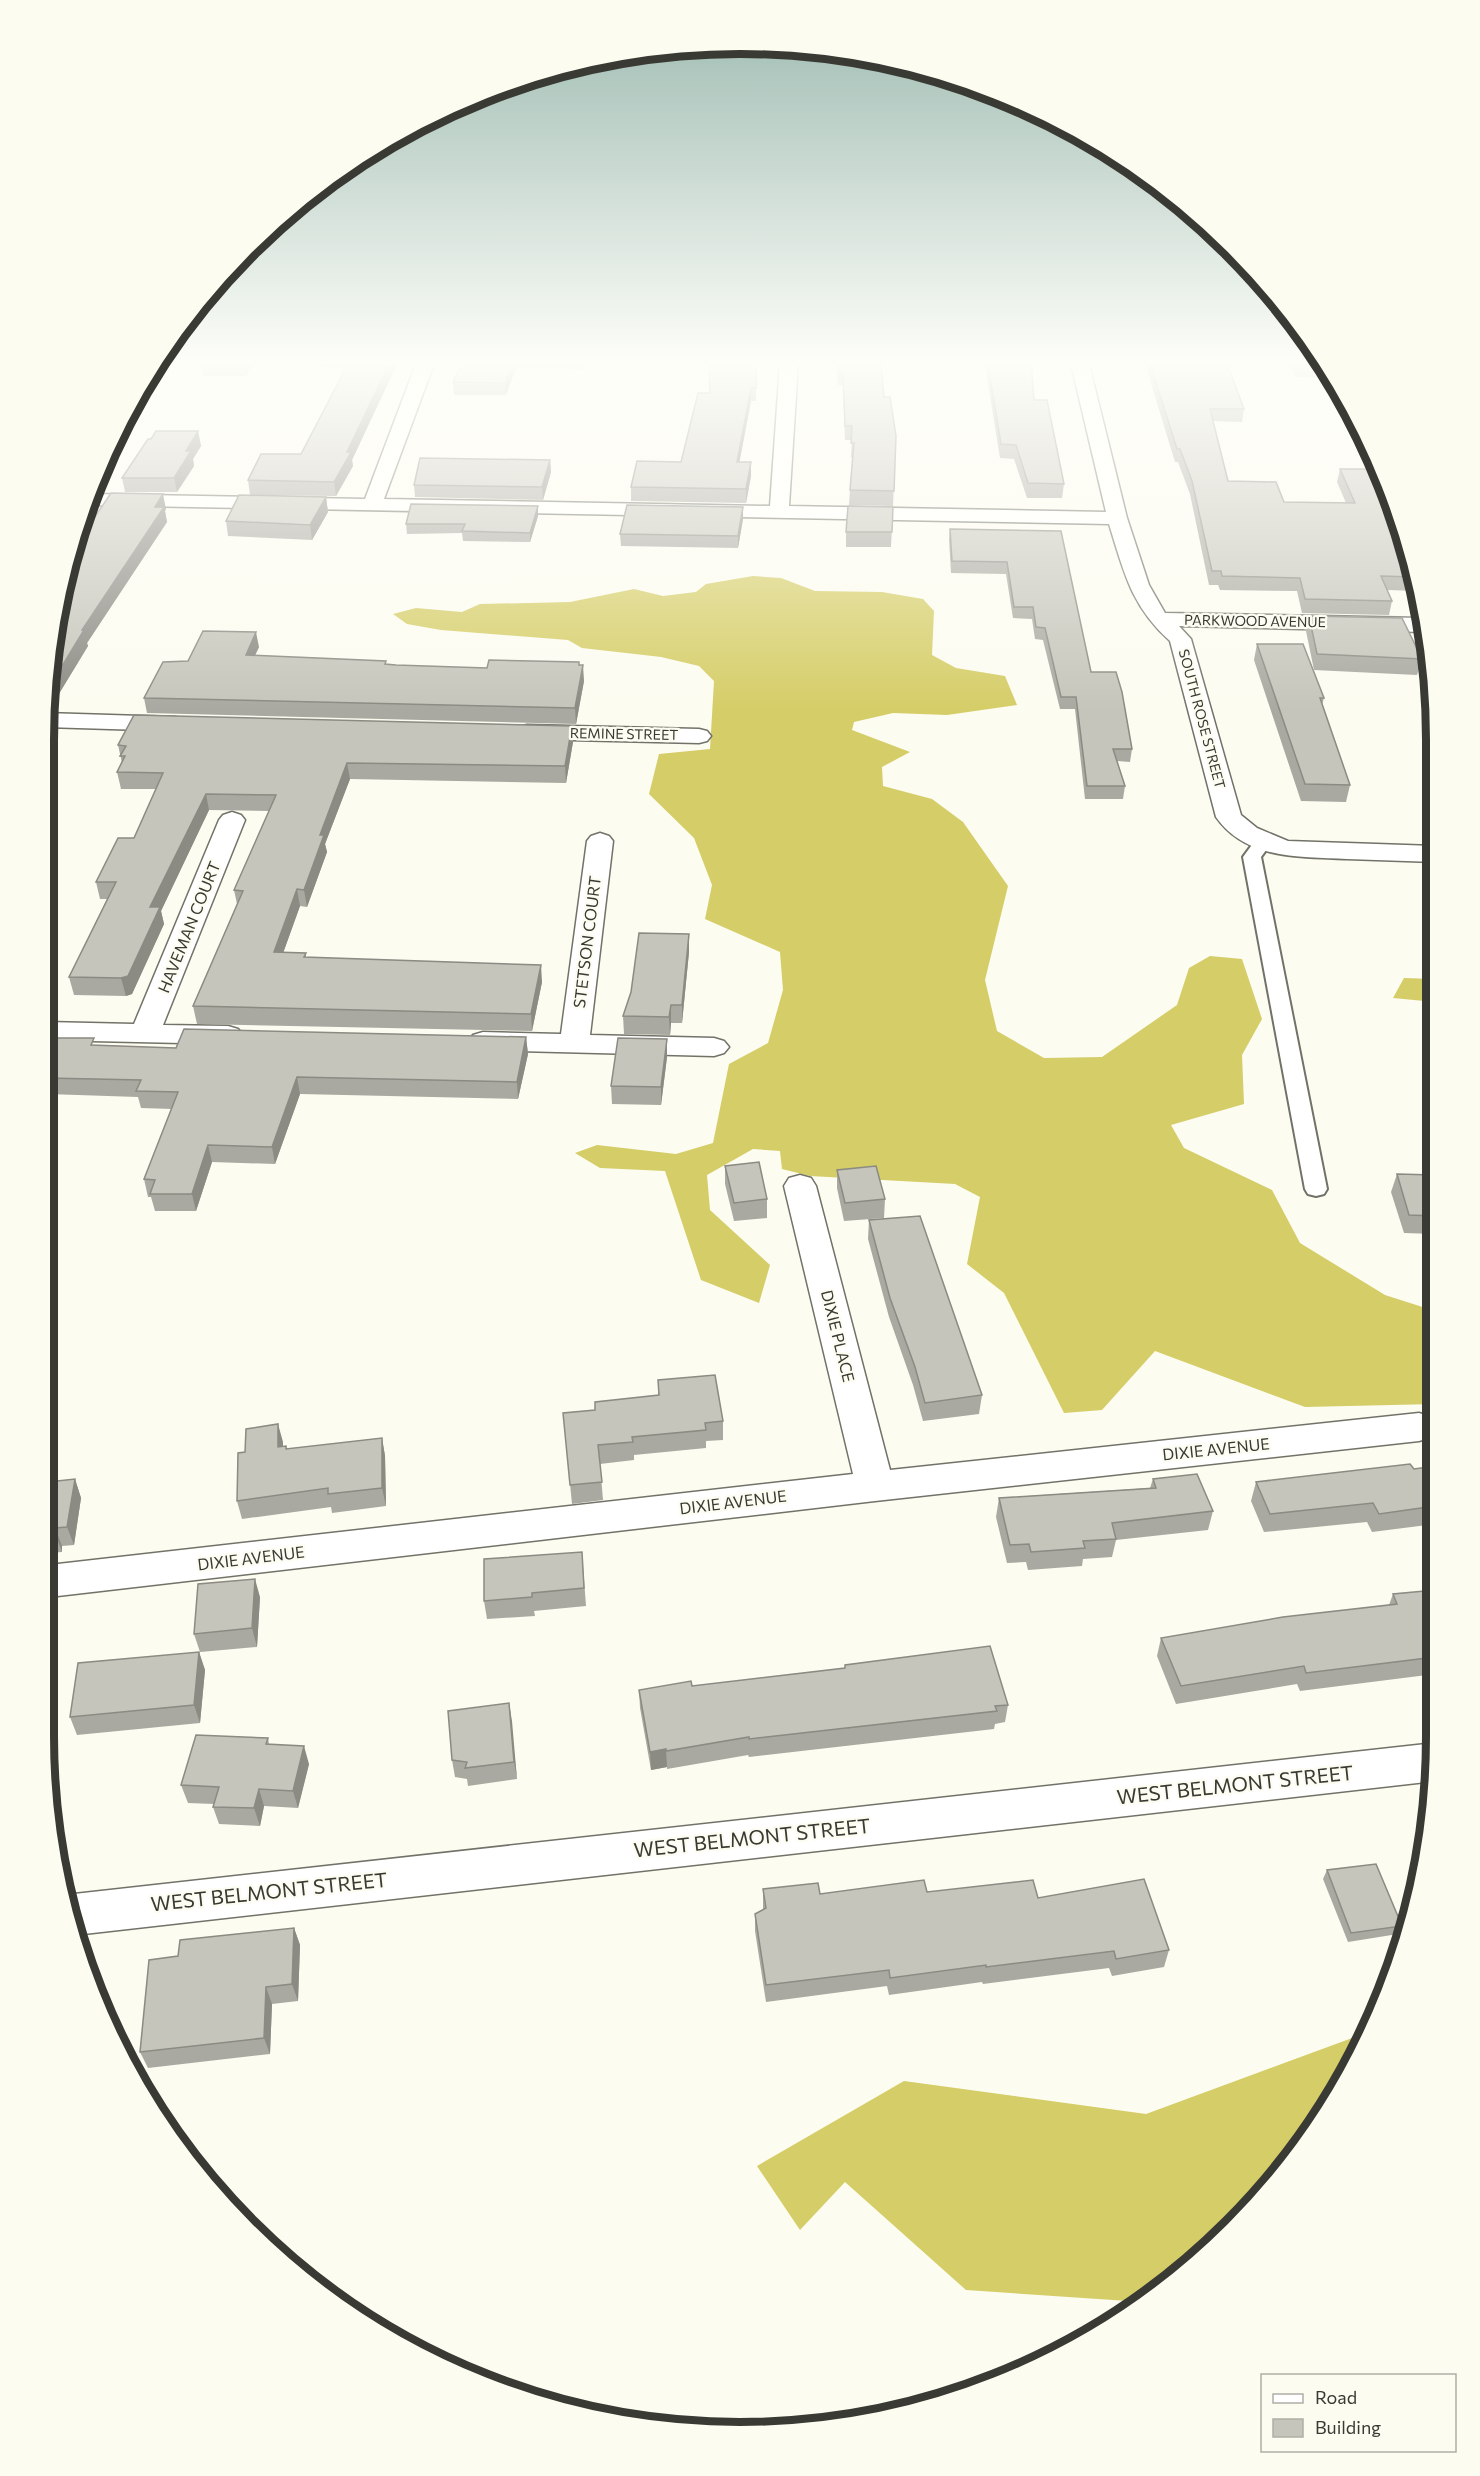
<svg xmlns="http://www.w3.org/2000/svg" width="1480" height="2476" font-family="Commissioner,sans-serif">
  <rect width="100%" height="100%" fill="#fcfcf1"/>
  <path fill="#d5cd67" d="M753,576l28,2 34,13 67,1 41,7 11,12 -2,44 24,13 49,8 12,29 -70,10 -54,-2 -39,9 -2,8 58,22 -28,15 1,19 49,13 31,23 45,64 -23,94 12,51 47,27 58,-1 75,-52 12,-37 21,-12 32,3 20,60 -20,36 2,49 -73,21 13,23 88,42 28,53 85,52 50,16v93l-130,3 -150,-56 -53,59 -38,3 -60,-120 -37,-29 13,-67 -25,-13 -145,-8 -28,-7 -2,-18 -27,-2 -46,26 3,35 60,55 -11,38 -58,-23 -36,-109 -65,-3 -25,-15 22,-8 79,9 37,-11 16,-79 39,-21 15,-53 -3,-38 -75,-33 7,-34 -18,-47 -45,-44 10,-40 51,-5 4,-68 -15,-15 -38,-9 -79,-9 -14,-8 -127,-10 -34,-6 -14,-10 23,-6 46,4 18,-8 90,-2 64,-13 29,7 33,-4 10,-8z
    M1404,978l31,1v23l-42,-4z
    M1363,2034l-44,89 -86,105 -69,61 -21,13 -177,-12 -121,-108 -45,48 -43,-64 147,-85 242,33z"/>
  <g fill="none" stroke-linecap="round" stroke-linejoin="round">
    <defs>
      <path id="service" d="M1263,837l6,1 3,4 -11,15 66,332 -3,5 -8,2 -8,-2 -3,-5 -62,-332 14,-19z"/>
      <path id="minor" d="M416,364h18l-50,135 386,7 10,-142h18l-9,142 317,6 -35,-148h18l38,154 22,67 16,28 257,5 2,14 -245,-6 12,13 50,176 16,13 31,13 147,5v16c-29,-1 -59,-2 -88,-3 -46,-2 -101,1 -131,-42l-46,-176c-39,-35 -46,-69 -61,-117l-1023,-19 5,-11 274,5z
        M45,713l130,4 8,2 4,5 -4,5 -8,2 -130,-4z
        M527,725l172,4 8,2 4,5 -4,5 -8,2 -172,-4 -8,-2 -4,-5 4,-5z
        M232,812l9,3 4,5 -82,205 65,1 10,3 5,6 -5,6 -10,3 -182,-4v-18l88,2 85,-204 4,-5z
        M600,833l9,3 4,5 -23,194 124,3 10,3 5,6 -5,6 -10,3 -231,-6 -10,-3 -5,-6 5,-6 10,-3 78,2 26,-193 4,-5z
        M800,1175l11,3 5,8 74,284 529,-57 13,4 3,14 -3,6 -13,4 -544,60 -826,96v-32l804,-91 -69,-288 5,-8z
        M1435,1743v38l-1360,154 -10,-40z"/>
    </defs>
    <use href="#service" stroke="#727268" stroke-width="4"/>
    <use href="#minor" stroke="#727268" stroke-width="3"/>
    <use href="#service" fill="#fff" fill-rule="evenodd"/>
    <use href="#minor" fill="#fff" fill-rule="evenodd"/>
  </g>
  <path fill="#aaa9a1" d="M201,364h59l-1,2h-8l-5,10h-43z
    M317,364h80l-45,96 1,6 -17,30 -86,-1 -2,-15 53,-26 45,-86 -29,-1z
    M461,364h125l-1,5 -69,-1 -10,27h-52l-1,-13z
    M756,364v37h-5l-12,61 12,14 -5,27 -115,-2v-14l50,-25 29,-69z
    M836,364h45l3,33 12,39 -3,70 -44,-1 3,-47 -1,-1 1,-17h-7l-2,-55h-5z
    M986,364h45l3,36 30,84 -2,14h-35l-13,-39 -14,-1 -14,-87z
    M1145,364h85l-1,6 15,39 -2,13 -29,-1 15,60 56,21 62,1 -9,-21 3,-13 73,90 5,32 -31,-1 5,11 -3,14 -87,-2 -5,-22 -77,-1 -2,-5h-9l-19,-91 -12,-32h-3z
    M1289,364h34l10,14 -38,-1z
    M198,431l3,15 -8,13 1,7 -17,26h-52l-3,-14 29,-39z
    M550,460l1,12 -8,28 -128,-3 -1,-12z
    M326,497l2,15 -16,28 -84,-4 -2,-15z
    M538,506v10l-8,26 -67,-1 -1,-8 -55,1 -1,-10z
    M893,507l-2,40h-45v-15z
    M166,509l-1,2 2,11 -80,121 1,3 -31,51h-12l29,-149z
    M743,519l-5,29 -117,-2 -1,-12z
    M950,529l111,2 30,141 41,77 -2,13 -13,-1 8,25 -2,13h-38l-10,-90h-15l-17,-69 -8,-1 -3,-20 -19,-1 -7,-44 -55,-1 -2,-33z
    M1309,616l113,43 -5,16 -103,-5 -8,-39z
    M1257,644l67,54 -2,7 28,80 -4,17 -45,-1 -47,-141z
    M259,647l-4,8 141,10 91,3 93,-3 4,16 -8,43 -429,-11 -3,-15 44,-37z
    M573,742l-7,41 -216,-4 -25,65 2,8 -20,55 -7,-1 -17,47h23v5l236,24 -10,49 -335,-7 -4,-18 44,-102 -3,-14 35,-79 -60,-1 -48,101 3,13 -32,70 -6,2 -52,-1 -5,-18 38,-78h-7l-4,-17 38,-44 22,-49h-35l-4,-17 5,-9 -4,-18z
    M689,952l-7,71h-11l-1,12 -46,-1 -1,-18z
    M526,1037l2,17 -10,45 -218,-5 -25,70 -63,-2 -16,49h-41l-4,-14h-3l-4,-18 28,-70 -31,-1 -3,-11 -91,-3 -1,-56 50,7 80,3z
    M667,1057l-6,48 -49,-1 -1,-18z
    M725,1166l42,33v19l-33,3 -9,-37z
    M837,1170l48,29 -1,19 -40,3 -7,-33z
    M1397,1174l37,1 1,-1v60l-31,-1 -13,-41z
    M869,1220l113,175 -3,19 -56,7 -10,-36 -24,-68 -21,-78z
    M658,1380l65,41v19l-17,1v7l-72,7v5l-34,4 3,36 -31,4 -9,-91 32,-3 63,-15z
    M382,1438l3,18 1,50 -54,7 -1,-6 -89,12 -5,-18 8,-49 38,-10v5l3,-1 1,3z
    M1435,1466v58l-63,8 -5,-10 -103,10 -13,-31 5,-19 158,-13z
    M75,1479l6,19 -7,47 -12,1v6l-14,1v-71z
    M1153,1479l60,32 -5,19 -92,10 -4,17 -29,2 -1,7 -54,4 -2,-8 -19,1 -11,-46 3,-19 151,-10z
    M582,1552l4,54 -52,5 1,5 -48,3 -3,-18z
    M1435,1590v84l-135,17 -3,-7 -121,20 -19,-48 4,-18 228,-33 4,-11z
    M260,1597l-3,50 -57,5 -6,-18z
    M199,1652l6,18 -5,53 -123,12 -7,-18z
    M845,1665l163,40 -3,17 -10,2 -1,5 -245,28 -1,-2 -81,14v-2l-16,3 -11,-62 -1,-18 53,-4 153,-18z
    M509,1703l8,76 -49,7 -1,-7 -12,-2 -3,-17z
    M268,1738l1,6 40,20 -11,44 -34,-2 -4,20 -41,-2 -6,-17 1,-3 -26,-1 -7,-18z
    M1327,1870l75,56 -4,8 -50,8 -25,-63z
    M763,1889l57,5 107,-2 111,6 131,52 -5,17 -52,9 -3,-8 -126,16 -1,-2 -93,13 -2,-9 -121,16 -11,-71v-17l8,-4z
    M294,1928l6,17 -2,56 -26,3 -2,50 -122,14 -8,-16 38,-96z"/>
  <path fill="#8b8a83" d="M245,364h6v2l-5,10z
    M389,364h8l-45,96 1,6 -17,30 -2,-14 13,-30z
    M512,364h3l1,4 -10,27 -1,-12z
    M751,388v13l-14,74v-13z
    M198,431l3,15 -8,13 1,7 -17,26 -3,-14 12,-27z
    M550,460l1,12 -8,28 -1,-13z
    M751,462v14l-5,27v-14z
    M163,494l3,15 -1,2 2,11 -80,121 1,3 -31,51 -4,-16 29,-51z
    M326,497l2,15 -16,28 -2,-15z
    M538,506v10l-8,26v-9z
    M743,507v12l-5,29v-12z
    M256,632l3,15 -11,23 -2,-15z
    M583,665l1,16 -8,43 -1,-16z
    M572,726l1,16 -7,41 -1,-17z
    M347,763l3,16 -25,65 2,8 -20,55 -3,-17 16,-55z
    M206,794l3,16 -48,101 3,13 -32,70 -6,2 -5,-18 29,-71z
    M297,889l3,17 -23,64 -3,-18z
    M689,934v18l-7,71v-18z
    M541,965l1,17 -10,49 -1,-17z
    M671,1005v18l-1,12 -1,-18z
    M526,1037l2,17 -10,45 -1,-17z
    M667,1039v18l-6,48v-18z
    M297,1077l3,17 -25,70 -3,-17z
    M208,1145l4,17 -16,49 -4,-17z
    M278,1424l5,18v24l-5,-19z
    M382,1438l3,18 1,50 -4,-18z
    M75,1479l6,19 -7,47 -7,-18z
    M55,1528l7,18v6l-7,-19z
    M255,1579l5,18 -3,50 -5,-19z
    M199,1652l6,18 -5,53 -6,-18z
    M509,1703l3,18 5,58 -3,-17z
    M304,1746l5,18 -11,44 -5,-17z
    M666,1749l1,18 -16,3 -1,-18z
    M259,1789l5,17 -4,20 -6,-18z
    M294,1928l6,17 -2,56 -6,-17z
    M266,1987l6,17 -2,50 -6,-16z"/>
  <path fill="#c6c5bb" stroke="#8b8a83" stroke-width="1.5" d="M201,364h44l-1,1h-43z
    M348,364h41l-42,88h4l-17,30 -86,-2 13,-26h40z
    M461,364h51l-7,19 -52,-1z
    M709,364h47v24h-5l-14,74h14l-5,27 -115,-2 6,-26 44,1 17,-69h12z
    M838,364h43l3,33h6l6,39 -2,55 -44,-1 4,-47h-3l1,-17h-7l-2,-54h-5z
    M988,364h43l3,36h13l17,84 -36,-1 -12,-38 -15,-1z
    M1150,364h77l17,45h-34l18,72 48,1 8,20 71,1 -15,-34h35l38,90 3,18 -35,-1 11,25 -87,-2 -5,-21 -78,-2 -1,-5h-9l-20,-90 -12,-32h-3z
    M1297,364h26l1,2 -27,-1z
    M156,431h42l-12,20h5l-17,27h-52l26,-39h3z
    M420,458l130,2 -8,27 -128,-2z
    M111,493l52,1 -8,13h9l-82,123h2l-31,51h-5l24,-122 4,-5h-3l1,-6z
    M239,495l87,2 -16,28 -84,-4z
    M411,504l127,2 -8,27 -68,-2 3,-7h-59z
    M627,505l116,2 -5,29 -118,-2z
    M848,506l45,1 -1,25h-46z
    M950,529l111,2 30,141h25l6,20 10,57h-19l12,37h-38l-11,-89h-15l-16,-69 -9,-1 -3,-20h-19l-7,-45 -55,-1z
    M1309,616l93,2 20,41 -105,-5z
    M203,631l53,1 -10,23 140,6 -1,3 11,1 91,3 2,-8 90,2v3h4l-8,43 -431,-10 19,-36 25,-1z
    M1257,644h46l21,54h-4l30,87 -45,-1z
    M134,715l438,11 -7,40 -218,-3 -27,72h4l-20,55 -7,-1 -23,63 32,1 -2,4 237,8 -10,49 -338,-8 50,-115 -9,-1 42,-95 -70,-1 -56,113h10l-32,69 -7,2 -52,-1 47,-95h-20l22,-44h16l29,-65 -46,-1 8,-16h-5l6,-10 -8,-1z
    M639,933l50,1 -7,71h-11l-2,12 -46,-1 8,-24z
    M184,1029l342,8 -9,45 -220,-5 -25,70 -64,-2 -16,49h-42l5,-14 -11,-1 34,-87 -42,-1 5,-11 -94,-2 -1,-40h48l-3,7 85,3z
    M618,1038l49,1 -6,48 -50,-1z
    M759,1162l8,37 -33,4 -9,-37z
    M876,1166l9,33 -40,4 -8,-33z
    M1397,1174l37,1 1,-1v42l-26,-1z
    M920,1216l62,179 -57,8 -10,-36 -25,-69 -21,-78z
    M715,1375l8,46 -18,2 1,7 -74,7 1,5 -35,3 4,37 -32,3 -7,-72 32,-3v-8l64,-7 -1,-15z
    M278,1424v23l8,-1v3l96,-11v50l-54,6v-6l-91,13 1,-48 7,-1 1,-23z
    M1410,1464l4,5 21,-3v40l-56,8 -6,-11 -103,11 -14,-32z
    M1197,1474l16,37 -101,12 4,16 -33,2 2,7 -54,4 -2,-8 -19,1 -11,-47 157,-10 -3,-9z
    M75,1479l-8,48 -12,1v5l-7,1v-52z
    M582,1552l2,36 -52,5v4l-48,4v-42z
    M255,1579l-3,49 -58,6 4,-50z
    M1435,1590v67l-129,16 -2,-7 -123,20 -20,-48 122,-21 114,-13 -4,-10z
    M990,1646l18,59 -13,1 2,5 -248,28v-2l-83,14v-2l-16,3 -11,-62 52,-9 1,5 153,-18v-3z
    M199,1652l-5,53 -124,12 8,-54z
    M509,1703l5,59 -49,6 2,-6 -15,-2 -4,-49z
    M196,1735l72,3 -2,6 38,2 -11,45 -34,-2 -5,19 -41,-1 6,-20 -38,-2z
    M1376,1864l26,62 -51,7 -24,-63z
    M1144,1879l25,71 -53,9 -2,-8 -128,16v-2l-96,13 -1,-8 -123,15 -11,-71 11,-6 -3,-19 55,-6 2,11 104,-14 3,12 106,-12 5,18z
    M294,1928l-2,56 -26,3 -2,51 -124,14 9,-92 29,-4 2,-16z"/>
  <linearGradient id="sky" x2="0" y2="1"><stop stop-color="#9cbab0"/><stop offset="0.51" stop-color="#fefef9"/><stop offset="1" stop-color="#fefef9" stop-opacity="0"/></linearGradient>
  <rect width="1480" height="711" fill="url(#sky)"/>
  <g text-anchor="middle" stroke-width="4.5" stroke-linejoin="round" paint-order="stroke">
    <g font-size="14" fill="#3a3a35" stroke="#fcfcf1">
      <text transform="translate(1255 621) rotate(1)" y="5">PARKWOOD AVENUE</text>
      <text transform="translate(1202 719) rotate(75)" y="5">SOUTH ROSE STREET</text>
      <text transform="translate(624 734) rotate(1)" y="5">REMINE STREET</text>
    </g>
    <g font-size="16" fill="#3a3a35" stroke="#fcfcf1">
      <text transform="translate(189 927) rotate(-68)" y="6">HAVEMAN COURT</text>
      <text transform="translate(587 942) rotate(-83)" y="6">STETSON COURT</text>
      <text transform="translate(838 1336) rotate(76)" y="6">DIXIE PLACE</text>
      <text transform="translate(1216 1449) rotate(-6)" y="6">DIXIE AVENUE</text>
      <text transform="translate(733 1502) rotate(-7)" y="6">DIXIE AVENUE</text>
      <text transform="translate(251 1558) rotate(-7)" y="6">DIXIE AVENUE</text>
    </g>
    <g font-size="20" fill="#3a3a35" stroke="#fcfcf1">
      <text transform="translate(1235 1785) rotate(-6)" y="7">WEST BELMONT STREET</text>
      <text transform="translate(752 1838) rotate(-6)" y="7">WEST BELMONT STREET</text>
      <text transform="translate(269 1892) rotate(-6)" y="7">WEST BELMONT STREET</text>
    </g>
  </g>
  <path d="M0 0H1480V2476H0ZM740 54H740A686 686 0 0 1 1426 740V1736A686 686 0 0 1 740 2422H740A686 686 0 0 1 54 1736V740A686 686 0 0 1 740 54Z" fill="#fcfcf1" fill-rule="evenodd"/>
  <path fill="none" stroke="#3a3a35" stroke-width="8" d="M740 54H740A686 686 0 0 1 1426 740V1736A686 686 0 0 1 740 2422H740A686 686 0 0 1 54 1736V740A686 686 0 0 1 740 54Z"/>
  <rect x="1261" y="2374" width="195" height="78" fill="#fcfcf1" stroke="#aeaea6" stroke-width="1.5"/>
  <rect x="1273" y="2394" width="30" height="9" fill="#ffffff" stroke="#aeaea6" stroke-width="1.5"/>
  <text x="1315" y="2404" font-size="18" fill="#3a3a35">Road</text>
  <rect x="1273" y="2419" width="30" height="18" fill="#c6c5bb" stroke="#aeaea6" stroke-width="1.5"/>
  <text x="1315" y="2434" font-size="18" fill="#3a3a35">Building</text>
</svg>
